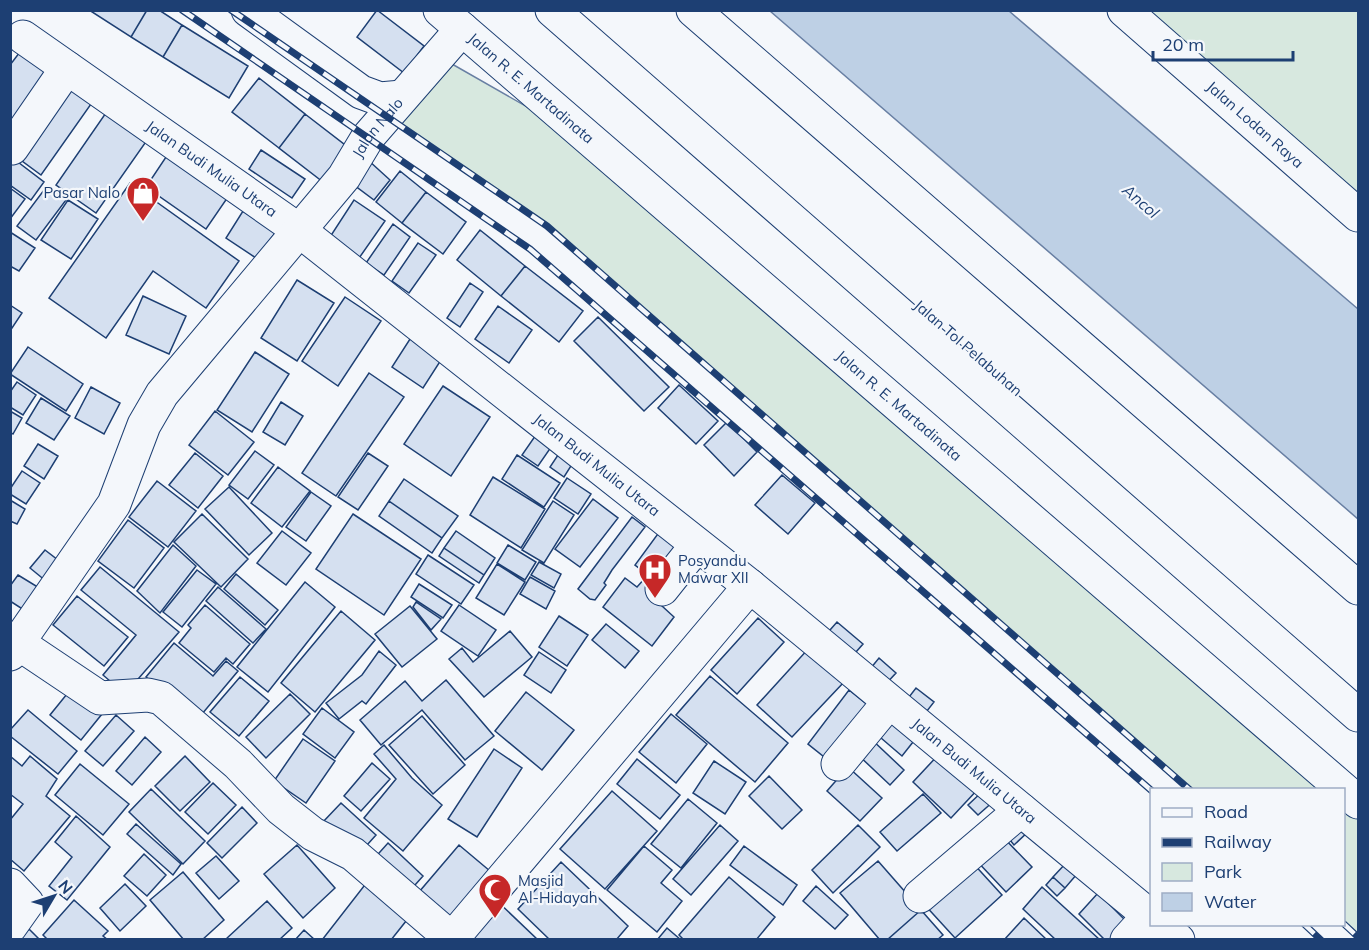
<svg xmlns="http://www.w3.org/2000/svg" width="1369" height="950" font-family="Mulish,sans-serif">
  <rect width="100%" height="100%" fill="#f4f7fb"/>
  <path fill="#d7e8df" stroke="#687fa3" stroke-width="1.5" d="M1128,11h230v199z
    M438,56l161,92 759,654v135l-14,-13v-134l-154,-1 -643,-563 -161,-109z"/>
  <path fill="#bed0e5" stroke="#687fa3" stroke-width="1.5" d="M770,11h239l349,298v210z"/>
  <path fill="#d5e0f0" stroke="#1d3f73" stroke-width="1.5" d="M89,10h58l-16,27z
    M147,10h12l23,15 -19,32 -32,-20z
    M377,10l47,36 -20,27 -47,-36z
    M182,25l66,41 -19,32 -66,-41z
    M23,48l33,24 -46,62v-69z
    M259,78l46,36 -26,34 -47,-36z
    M73,80l23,17 -55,78 -23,-17z
    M110,107l40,29 -54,77 -40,-28z
    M305,114l44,34 -26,34 -44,-34z
    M261,150l44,29 -13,19 -43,-29z
    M170,151l60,43 -24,35 -60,-42z
    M10,156l34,26 -13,18 -21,-15z
    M368,160l22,20 -16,20 -24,-18z
    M400,171l26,21 -24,31 -26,-21z
    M130,183l109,78 -33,47 -53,-37 -47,67 -57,-40z
    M47,186l19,14 -30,40 -19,-14z
    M10,188l15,11 -15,20z
    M426,192l40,30 -23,32 -41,-31z
    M68,200l30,19 -27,40 -30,-19z
    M354,200l31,21 -28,40 -29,-21z
    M243,211l33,21 -20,26 -30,-20z
    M393,224l17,13 -26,38 -18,-12z
    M480,230l45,36 -24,30 -44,-36z
    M10,232l25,16 -16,23 -9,-5z
    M418,243l18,12 -27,38 -17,-12z
    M525,266l58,45 -24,31 -58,-46z
    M297,280l37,23 -37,58 -36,-23z
    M470,283l13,9 -23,35 -13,-9z
    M143,296l43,20 -17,38 -43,-19z
    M345,297l36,24 -43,65 -36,-25z
    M10,305l12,8 -12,18z
    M498,306l34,24 -23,33 -34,-24z
    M598,317l71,70 -25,24 -70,-70z
    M410,339l31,21 -18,28 -31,-21z
    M28,347l55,37 -17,27 -56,-37z
    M255,352l34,22 -37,58 -35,-22z
    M369,373l35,24 -68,99 -34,-23z
    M17,382l19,13 -13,20 -13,-8v-15z
    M679,385l39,36 -22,23 -38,-36z
    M443,386l47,31 -39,59 -47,-32z
    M91,387l29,16 -16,31 -29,-16z
    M41,398l29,18 -16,24 -28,-17z
    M281,402l22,14 -18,29 -22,-13z
    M10,411l12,7 -9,16 -3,-2z
    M215,411l39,31 -26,33 -39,-30z
    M727,422l30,30 -23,24 -30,-31z
    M540,429l16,11 -18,26 -16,-11z
    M38,444l20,12 -14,23 -20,-13z
    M562,449l14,9 -12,19 -14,-10z
    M255,451l19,14 -26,34 -19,-14z
    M195,453l28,23 -25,32 -29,-23z
    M368,453l20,13 -30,44 -20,-13z
    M517,455l43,28 -16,24 -42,-28z
    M278,467l32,24 -28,36 -31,-24z
    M22,471l18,12 -14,21 -16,-10v-5z
    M782,475l33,28 -27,31 -33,-29z
    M493,477l52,32 -24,39 -51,-33z
    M567,478l24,16 -13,20 -24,-16z
    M404,479l54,37 -16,22 -53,-37z
    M157,481l39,30 -28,36 -39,-30z
    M229,487l43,46 -23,22 -44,-46z
    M311,492l20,14 -25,35 -20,-14z
    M593,499l25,19 -38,49 -25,-18z
    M10,500l15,9 -8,15 -7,-3z
    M389,501l53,37 -10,15 -53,-37z
    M553,501l21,14 -30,48 -22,-13z
    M202,514l46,45 -27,28 -47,-45z
    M353,514l68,45 -37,56 -68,-46z
    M632,517l13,10 -33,43 -8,13 2,2 -11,15 -5,-1 -12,-10z
    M128,520l36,28 -30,40 -36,-27z
    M282,531l29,22 -25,32 -29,-22z
    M456,531l39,27 -11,17 -40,-27z
    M660,531l18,14 -25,34 -18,-14z
    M173,545l23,21 -36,47 -23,-22z
    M508,545l28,17 -11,18 -28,-17z
    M444,548l40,27 -5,8 -40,-27z
    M45,550l22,17 -15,19 -22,-18z
    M428,555l46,30 -13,19 -45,-30z
    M539,562l22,12 -7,14 -23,-13z
    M497,564l28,18 -21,33 -28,-17z
    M100,567l79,65 -54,62 -22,-19 33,-40 -55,-45z
    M197,570l19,14 -34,43 -19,-15z
    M236,574l42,36 -13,15 -41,-36z
    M18,575l23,14 -14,23 -17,-11v-15z
    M530,577l25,14 -9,18 -26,-15z
    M646,577l24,20 -8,9 12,11 -22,29 -49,-39 22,-29 12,9z
    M305,582l30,25 -67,85 -31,-25z
    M419,584l33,21 -9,13 -32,-21z
    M218,587l48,42 -13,14 -47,-42z
    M77,596l51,41 -24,29 -51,-41z
    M416,602l25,17 -10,11 -18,-23z
    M205,605l45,39 -17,20 -7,-6 -12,14 -35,-29 12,-15 -3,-3z
    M459,605l37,25 -18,26 -37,-25z
    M410,606l27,33 -35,28 -27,-33z
    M341,611l34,29 -60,72 -34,-29z
    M559,616l29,19 -21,31 -28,-19z
    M758,618l26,24 -47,52 -26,-24z
    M837,622l26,22 -14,16 -26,-22z
    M606,624l33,27 -14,17 -33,-28z
    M510,631l22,26 -48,40 -35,-38 13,-11 11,14z
    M174,643l39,33 13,-15 12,10 -41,49 -51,-43z
    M809,648l35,34 -52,55 -35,-32z
    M379,651l17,14 -30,39 -4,-3 -23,18 -13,-16 36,-28z
    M539,652l27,18 -15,23 -27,-18z
    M879,658l17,15 -14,15 -16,-14z
    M710,676l78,67 -33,39 -79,-67z
    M240,677l29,24 -30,35 -29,-24z
    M446,680l48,56 -29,24 -43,-50 -41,35 -21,-25 45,-39 17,20z
    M916,688l18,14 -14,18 -18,-14z
    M71,689l31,25 -21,26 -31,-25z
    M849,690l26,21 -42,53 -25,-20z
    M526,692l48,38 -32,40 -47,-39z
    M290,694l20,20 -44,44 -20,-21z
    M322,708l32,24 -19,26 -32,-24z
    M28,710l49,41 -19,23 -48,-38v-6z
    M671,714l36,30 -31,39 -37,-31z
    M116,715l18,16 -31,35 -18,-15z
    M422,716l43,49 -32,29 -44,-49z
    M886,718l27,24 -11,14 -28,-24z
    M145,737l16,15 -29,33 -16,-14z
    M869,737l35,33 -14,15 -35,-33z
    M303,739l32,22 -29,42 -32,-22z
    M384,745l28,33 30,27 -39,46 -39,-33 32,-39 -22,-25z
    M494,749l28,19 -45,69 -29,-18z
    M941,752l38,36 -28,30 -38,-36z
    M10,756l12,10 8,-10 27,23 -11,17 24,20 -46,55 -14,-12v-39l13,-16 -13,-10z
    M185,756l25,26 -30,29 -25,-25z
    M637,759l43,36 -20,24 -43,-35z
    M714,761l32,21 -21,32 -32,-21z
    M372,763l18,16 -29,32 -17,-15z
    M80,764l49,40 -26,31 -48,-40z
    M848,767l34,31 -22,23 -33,-30z
    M769,776l33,34 -20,19 -33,-33z
    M213,783l23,22 -28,29 -23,-22z
    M151,789l54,52 -22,23 -54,-52z
    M985,789l10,11 -17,15 -10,-10z
    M612,791l45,40 -52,58 -45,-40z
    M923,794l18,19 -44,38 -17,-19z
    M688,799l29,24 -36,45 -30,-24z
    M341,803l35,32 -18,20 -36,-32z
    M242,807l15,16 -35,35 -15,-15z
    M76,816l34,31 -43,53 -18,-14 23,-29 -17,-15z
    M1021,821l9,9 -16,15 -8,-10z
    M136,824l45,40 -8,11 -46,-41z
    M720,825l18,16 -47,54 -18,-16z
    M858,825l22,22 -47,46 -21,-23z
    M1000,834l32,33 -26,25 -32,-34z
    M388,843l35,33 -16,18 -36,-32z
    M297,845l38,43 -32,30 -39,-44z
    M459,845l31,26 -40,48 -31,-27z
    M644,846l28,24 -11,13 21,18 -25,31 -50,-42z
    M744,846l53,39 -14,20 -53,-40z
    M144,854l22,21 -19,21 -23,-20z
    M216,856l23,25 -20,18 -23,-26z
    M878,861l43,49 -34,30h-7l-40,-47z
    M971,861l31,34 -47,43 -32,-35z
    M561,862l67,64 -12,14h-66l-32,-31z
    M1066,863l11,11 -12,14 -12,-11z
    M183,872l41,48 -22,20h-18l-34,-40z
    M371,877l43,34 -23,29h-69z
    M729,877l46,40 -19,23h-72l-5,-5z
    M1053,877l12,11 -8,8 -11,-11z
    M125,884l21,22 -26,25 -20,-23z
    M816,886l32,29 -13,14 -32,-28z
    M1042,887l58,53h-44l-33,-31z
    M1098,893l29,29 -18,18h-4l-26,-26z
    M494,898l44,42h-84z
    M74,900l34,31 -5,5 5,4h-60l-5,-5z
    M267,901l25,27 -13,12 -53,-1z
    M921,910l22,25 -6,5h-50z
    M1024,918l22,21v1h-42z
    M667,928l14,12h-24z
    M29,929l11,11h-21z
    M304,930l11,10h-20z"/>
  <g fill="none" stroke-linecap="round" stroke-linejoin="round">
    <defs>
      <g id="minor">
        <path d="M248,10l113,82 19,7 22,-2"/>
        <path id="s1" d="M23,37l277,194 450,355 402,332"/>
        <path d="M12,148l55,-80"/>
        <path d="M662,589l35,-44"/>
        <path d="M18,643l82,55 48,-3 13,3 77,66 43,45 32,25 40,20 99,85"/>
        <path id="s2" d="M10,654l104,-150 30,-79 18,-31 182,-217 24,-40 94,-108"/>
        <path d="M838,764l51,-62"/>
        <path d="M10,885l17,18 -17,24"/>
        <path d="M920,896l101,-86"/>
        <path d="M1160,924l18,16"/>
        <path d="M451,940l299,-354"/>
        <path d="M1127,940l22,-24"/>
      </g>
      <g id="major">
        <path id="s3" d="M1124,10l234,205"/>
      </g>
      <g id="highway">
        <path id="s4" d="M440,10l918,792"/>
        <path d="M552,10l806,705"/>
        <path d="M693,10l665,578"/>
      </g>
    </defs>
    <use href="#minor" stroke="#1d3f73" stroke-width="35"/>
    <use href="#major" stroke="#1d3f73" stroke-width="35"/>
    <use href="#highway" stroke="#1d3f73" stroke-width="35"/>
    <use href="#minor" stroke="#f4f7fb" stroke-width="33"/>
    <use href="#major" stroke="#f4f7fb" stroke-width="33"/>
    <use href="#highway" stroke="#f4f7fb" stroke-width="33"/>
    <defs>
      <path id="rail" d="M182,10l348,239 622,542
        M231,10l316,216 643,564
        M1304,924l17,16
        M1344,924l14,13"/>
    </defs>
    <use href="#rail" stroke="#1d3f73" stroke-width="7"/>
    <use href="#rail" stroke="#f4f7fb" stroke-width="4.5" stroke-dasharray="14" stroke-linecap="butt"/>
  </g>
  <defs>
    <symbol id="shop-pin" viewBox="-11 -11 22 30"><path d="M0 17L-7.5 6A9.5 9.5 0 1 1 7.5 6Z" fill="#c62828" stroke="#f4f7fb"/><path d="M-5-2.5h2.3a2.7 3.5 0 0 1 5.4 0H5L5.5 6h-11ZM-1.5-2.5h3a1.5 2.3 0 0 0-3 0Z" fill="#fff"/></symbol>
    <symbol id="hospital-pin" viewBox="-11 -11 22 30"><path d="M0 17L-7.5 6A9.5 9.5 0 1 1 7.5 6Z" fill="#c62828" stroke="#f4f7fb"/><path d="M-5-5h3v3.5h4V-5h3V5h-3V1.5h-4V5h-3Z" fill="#fff"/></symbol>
    <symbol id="mosque-pin" viewBox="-11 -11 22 30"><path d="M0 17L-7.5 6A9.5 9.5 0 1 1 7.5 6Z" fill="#c62828" stroke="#f4f7fb"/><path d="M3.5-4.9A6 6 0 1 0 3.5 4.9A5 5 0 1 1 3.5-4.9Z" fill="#fff"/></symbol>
  </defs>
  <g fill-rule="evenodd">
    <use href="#shop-pin" x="124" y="174" width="38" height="52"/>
    <use href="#hospital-pin" x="636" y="551" width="38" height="52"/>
    <use href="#mosque-pin" x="476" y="871" width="38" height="52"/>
  </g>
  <g text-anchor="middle" stroke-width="4.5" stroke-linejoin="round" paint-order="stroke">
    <g font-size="15" fill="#1d3f73" stroke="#f4f7fb">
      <text dy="5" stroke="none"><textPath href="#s4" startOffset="120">Jalan R. E. Martadinata</textPath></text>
      <text dy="5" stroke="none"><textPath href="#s3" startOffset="174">Jalan Lodan Raya</textPath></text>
      <text dy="5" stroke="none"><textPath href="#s2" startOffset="646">Jalan Nalo</textPath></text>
      <text dy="5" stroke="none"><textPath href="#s1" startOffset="230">Jalan Budi Mulia Utara</textPath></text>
      <text transform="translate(968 348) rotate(41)" y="5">Jalan Tol Pelabuhan</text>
      <text dy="5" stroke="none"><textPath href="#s4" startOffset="606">Jalan R. E. Martadinata</textPath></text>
      <text dy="5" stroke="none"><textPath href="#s1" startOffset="716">Jalan Budi Mulia Utara</textPath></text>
      <text dy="5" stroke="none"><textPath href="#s1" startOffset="1202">Jalan Budi Mulia Utara</textPath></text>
    </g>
    <g font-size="15" fill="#1d3f73" stroke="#f4f7fb" text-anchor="start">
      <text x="120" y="198" text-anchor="end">Pasar Nalo</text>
      <text x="678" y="566">Posyandu<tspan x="678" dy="17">Mawar XII</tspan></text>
      <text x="518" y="886">Masjid<tspan x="518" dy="17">Al-Hidayah</tspan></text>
    </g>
    <g font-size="16" font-style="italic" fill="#1d3f73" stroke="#f4f7fb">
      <text transform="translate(1141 201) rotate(41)" y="6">Ancol</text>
    </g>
  </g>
  <rect width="1369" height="950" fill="none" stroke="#1d3f73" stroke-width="24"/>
  <rect x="1150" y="788" width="195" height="138" fill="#f4f7fb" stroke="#9eadc5" stroke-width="1.5"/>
  <rect x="1162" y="808" width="30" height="9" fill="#f4f7fb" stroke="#9eadc5" stroke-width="1.5"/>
  <text x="1204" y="818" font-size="18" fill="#1d3f73">Road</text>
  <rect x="1162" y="838" width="30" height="9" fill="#1d3f73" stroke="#9eadc5" stroke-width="1.5"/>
  <text x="1204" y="848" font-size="18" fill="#1d3f73">Railway</text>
  <rect x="1162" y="863" width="30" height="18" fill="#d7e8df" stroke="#9eadc5" stroke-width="1.5"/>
  <text x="1204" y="878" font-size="18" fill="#1d3f73">Park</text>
  <rect x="1162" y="893" width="30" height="18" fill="#bed0e5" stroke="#9eadc5" stroke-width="1.5"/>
  <text x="1204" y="908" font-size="18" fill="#1d3f73">Water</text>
  <g transform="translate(54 896) rotate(51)" stroke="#f4f7fb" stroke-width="4.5" paint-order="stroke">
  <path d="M0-4.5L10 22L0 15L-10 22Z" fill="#1d3f73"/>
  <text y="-9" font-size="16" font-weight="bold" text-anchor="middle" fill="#1d3f73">N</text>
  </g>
  <path d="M1153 51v9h140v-9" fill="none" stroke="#1d3f73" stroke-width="3"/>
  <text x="1162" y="51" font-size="18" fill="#1d3f73" stroke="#f4f7fb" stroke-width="4.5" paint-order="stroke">20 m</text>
</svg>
